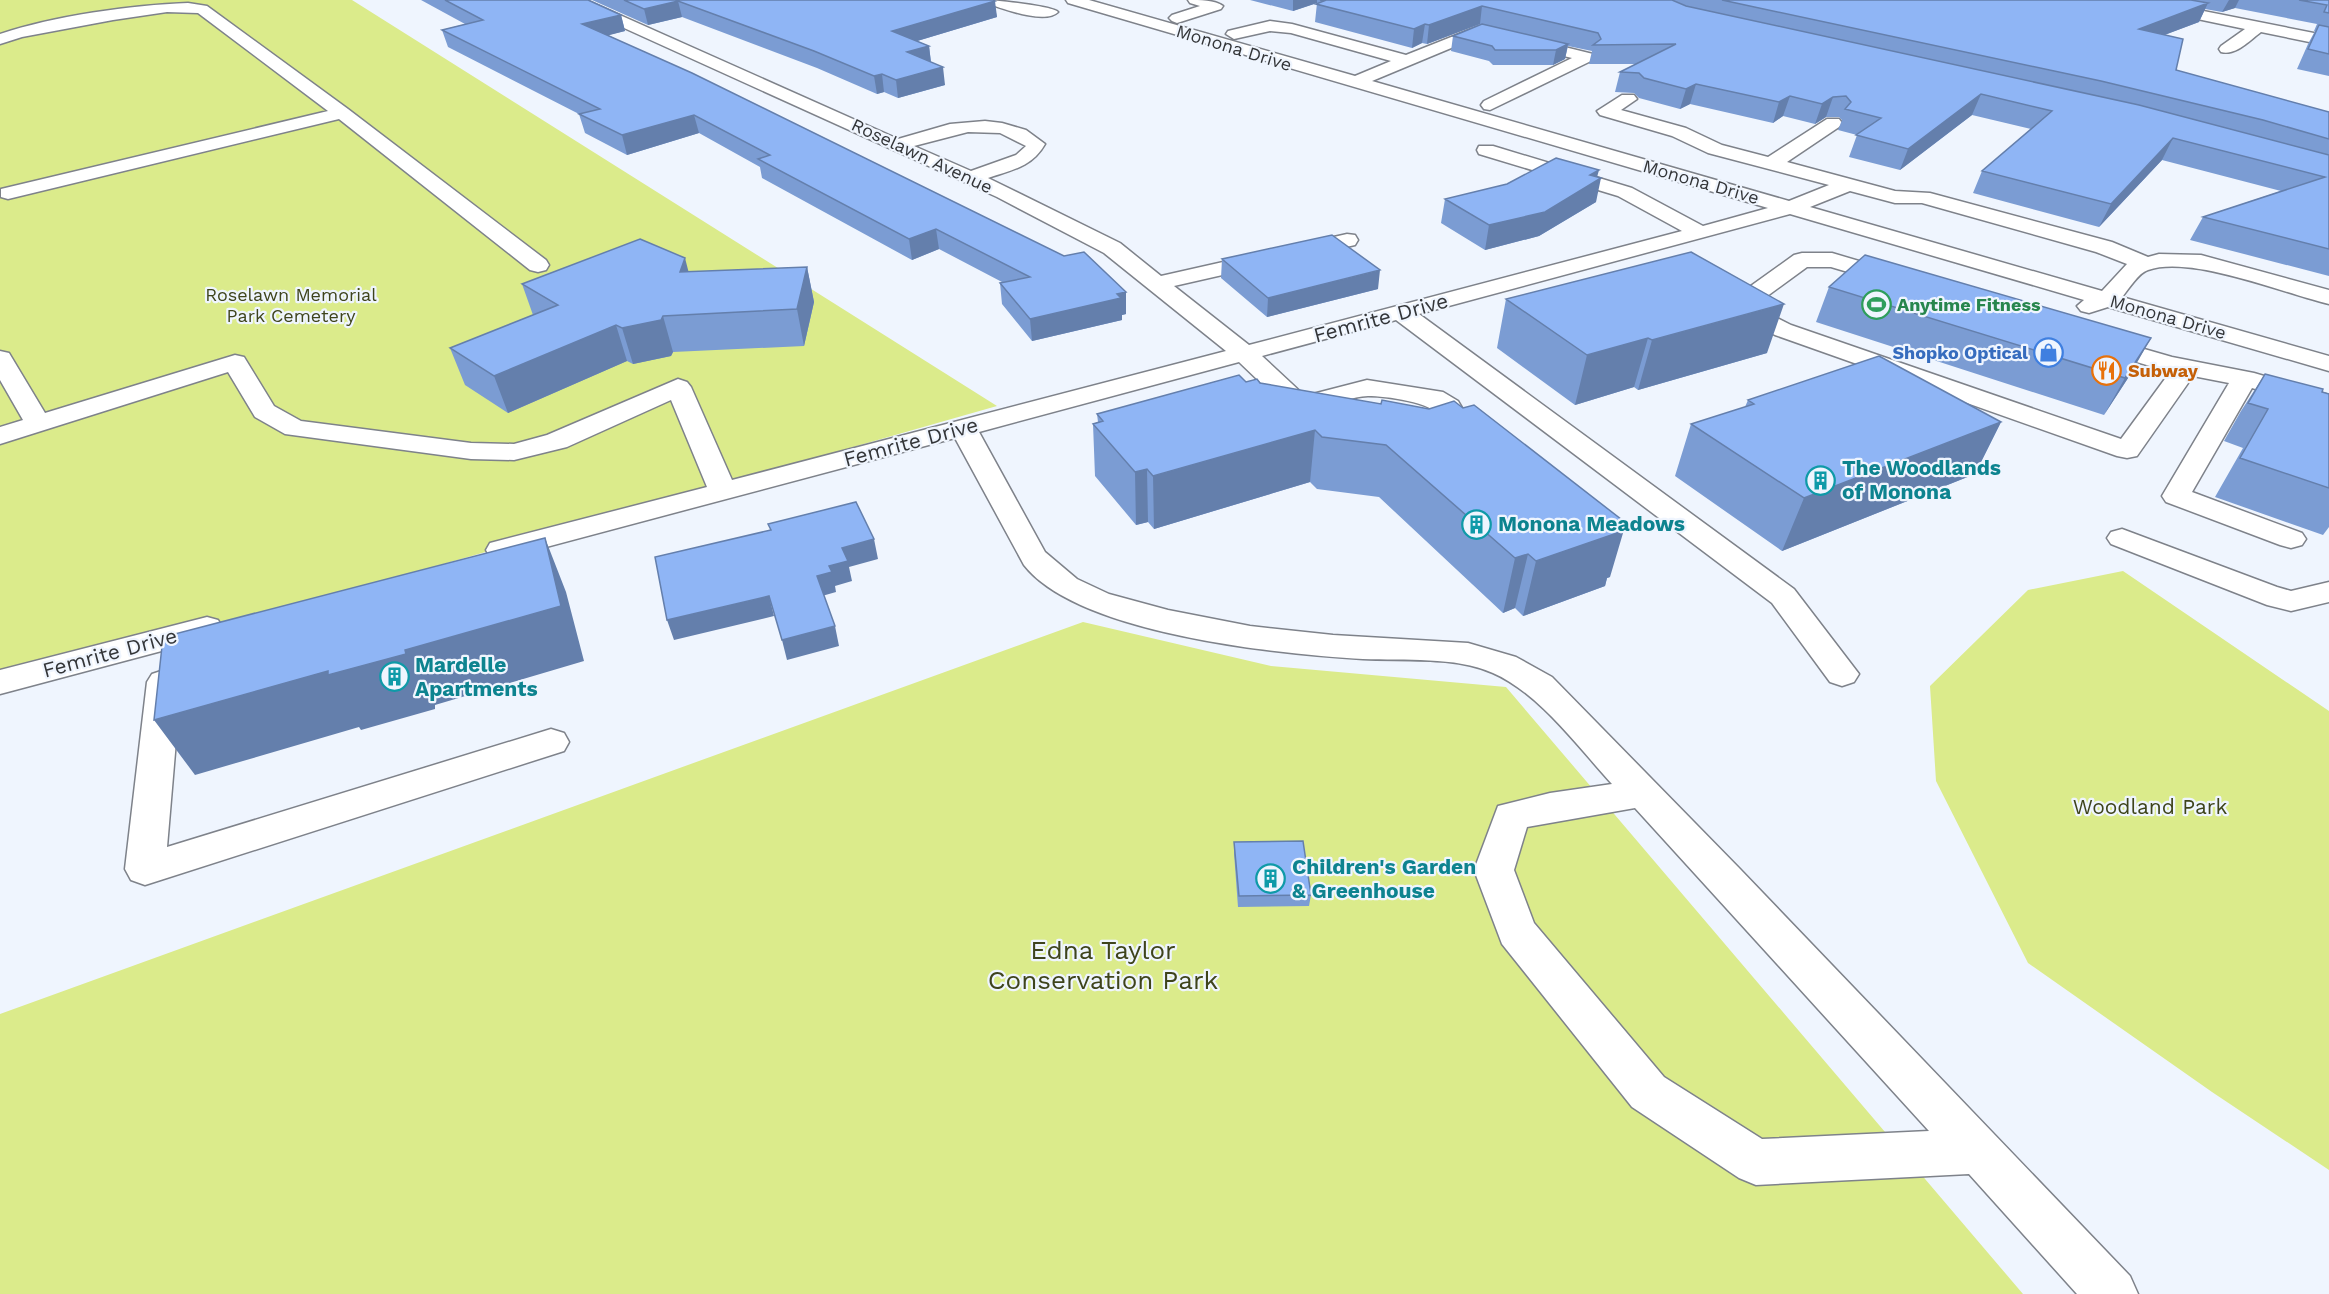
<svg xmlns="http://www.w3.org/2000/svg" width="2329" height="1294" font-family="'Work Sans',sans-serif">
  <rect width="100%" height="100%" fill="#eff5fe"/>
  <path fill="#dbeb8b" d="M0,0h352l645,406 -627,179 -370,97z
    M2123,571l206,140v459l-117,-78 -184,-129 -92,-182 -6,-95 98,-96z
    M1083,622l188,44 235,21 517,607h-2023v-280z"/>
  <g fill="none" stroke-linecap="round" stroke-linejoin="round">
    <defs>
      <path id="minor" d="M567,0h19l312,139 52,-15 35,-3 17,2 24,7 19,14c-13,23 -33,26 -57,34l132,65 41,33 186,-42 8,1 3,5 -3,5 -181,41 75,59 433,-114 -64,-35 -139,-42 -2,-4 2,-4h14l139,42 71,38 65,-18 -700,-205 -2,-3h23l266,76 36,-15 -100,-28 -21,-2 -36,8 -8,-5 2,-3 42,-10 22,3 114,31 73,-29 114,28 2,3 -2,3 -103,50 -6,-1 -3,-4 3,-4 88,-43 -92,-22 -108,45 417,120 40,-16 -121,-32 -36,-17 -72,-21 -3,-4 25,-16h12l3,4 -16,11 65,18 36,17 46,12 59,-38h12l3,4 -3,4 -52,35 108,29 35,2 182,49 36,15 11,-3 42,1 128,35v14c-46,-11 -138,-49 -181,-34 -10,3 -19,19 -26,27l207,59v15l-221,-64 -19,6 -8,-2 -4,-5 7,-6 -294,-86 -371,100 375,275 65,85 -5,8 -12,4 -12,-4 -58,-79 -376,-283 -134,36 43,40 62,-16 76,12 15,9 10,17c-11,16 -22,27 -43,22l-3,-6c5,-8 13,-9 19,-17 -8,-15 -56,-21 -73,-21 -15,0 -34,9 -49,13l5,7 -4,6 -9,2 -9,-2 -63,-60 -260,70 66,120 32,27 32,15 59,16 82,16 83,9 135,8 48,14 36,20 188,192 390,407 8,18h-61l-108,-120 -213,11 -17,-7 -107,-71 -130,-163 -28,-74 24,-64 52,-13 62,-9c-34,-37 -73,-91 -119,-111 -39,-17 -88,-12 -130,-14 -85,-5 -285,-25 -339,-94l-69,-127 -454,121 -11,-2 -4,-7 4,-7 217,-56 -36,-87 -104,47 -53,13 -43,-1 -186,-25 -30,-17 -27,-45 -228,72v-17l23,-7 -23,-40v-29l9,2 36,60 190,-58 9,2 30,49 27,15 170,22 43,1 33,-9 131,-56 9,3 4,5 41,93 494,-129 -122,-98 -107,-56 -428,-194zM968,132l32,1 26,13 -10,9 -45,16 -57,-25zM1850,191l45,12h27l174,49 31,12 -25,27 -292,-84zM1635,808l294,323 -167,8 -98,-62 -130,-154 -20,-53 13,-43z
        M984,0c11,0 68,6 74,12 -13,13 -57,-4 -72,-9z
        M1188,0c12,0 27,0 35,6l-2,3 -44,14 -5,-2 -3,-3 3,-3 28,-9 -10,-3z
        M2119,0h29l181,36v10l-68,-14c-11,8 -25,24 -40,20l-2,-3 2,-3 24,-17 -119,-25z
        M188,3l19,3 141,103 198,151 3,5 -3,5 -8,2 -8,-2 -191,-151 -331,80 -7,-2v-8l327,-78 -130,-98 -31,-1 -54,8 -91,17 -22,7v-10c54,-18 131,-29 188,-31z
        M1802,253h30l71,21 3,5 -3,5 -8,2 -64,-19h-24l-48,35 12,13 20,10 330,114 49,-67 -80,-24 -3,-5 3,-5 9,-2 73,21 82,16 75,22v16l-77,-23 -60,104 110,41 4,6 -4,6 -11,3 -11,-3 -114,-43 -4,-6 67,-113 -36,-7 -56,80 -10,2 -10,-2 -342,-121 -20,-10 -21,-21 7,-11 53,-38z
        M2122,529l155,58 14,4 38,-9v20l-38,9 -24,-6 -156,-61 -4,-6 4,-6z
        M207,617l11,3 5,8 -5,8 -218,58v-24z
        M164,670l12,4 5,8 -14,165 384,-118 13,4 5,9 -5,9 -419,134 -14,-5 -6,-11 22,-187 5,-8z"/>
    </defs>
    <use href="#minor" stroke="#7e828a" stroke-width="3"/>
    <use href="#minor" fill="#fff" fill-rule="evenodd"/>
  </g>
  <path fill="#7b9cd3" d="M421,0h167l33,15 4,16 -17,4 518,257v22l-4,1v5l-90,21 -30,-37 -2,-21 2,-1 -63,-33 -27,11 -150,-82 -2,-11 -61,-34 -72,22 -42,-22 -6,-19 -131,-67 -6,-17 23,-6z
    M592,0h401l4,17 -80,24 12,5 2,16 14,23 -47,13 -14,-6 -7,2 -60,-26 -135,-51 -34,8z
    M1250,0h1079v76l-32,-7 11,-25 7,-13h-1l3,-7 -82,-16 -13,4 -17,-3 -6,13 -35,13 12,35 153,42v164l-139,-36 13,-23 78,-26 -119,-31 -63,67 -126,-34 9,-22 49,-42 -59,-14 -72,55 -51,-13 8,-22 -19,-5 4,-10 -3,-3h-13l-11,7 -32,-8 -10,7 -83,-19 -10,5 -41,-11 -5,-5 -19,-1 5,-20 17,-8h-48l3,-13 -24,-5 -3,13 -12,6h-60l-4,-4 -38,-10 2,-15 28,-12h-1l-53,20 -5,-1 -10,5 -97,-26 2,-19 -24,8z
    M1597,177l-1,25 -57,34 -54,14 -44,-27 4,-24z
    M1222,259l156,30 -111,28 -46,-39z
    M807,267l7,35 -10,44 -131,6 -2,4 -38,8 -6,-3 -119,52 -43,-28 -15,-37 83,-33 -11,-31 166,-12z
    M1829,287l301,88 -26,40 -288,-93z
    M1506,299l261,54 -129,37 -4,-3 -59,18 -78,-57z
    M2265,374l64,20v133l-6,8 -108,-38 28,-49 -19,-7 17,-30z
    M1246,382l14,1 121,21 229,173 -3,1 -2,8 -82,30 -8,-8 -12,5 -124,-116 -62,-8 -7,-7 -156,47 -6,-7 -12,3 -41,-49 -2,-52 5,-2 -1,-8z
    M1748,400l253,22 -26,52 -193,77 -107,-75 16,-52 54,-17z
    M1234,842l77,53 -2,11 -71,1 -4,-54z"/>
  <path fill="#647fac" d="M1293,0h24v3l-24,8z
    M2229,0h10l-4,8 -13,4z
    M678,1l4,16 -34,8 -4,-16z
    M995,1l2,16 -103,31 -2,-17z
    M2208,3l-9,19 -69,26 9,-19z
    M1482,6l-2,18 -53,20 2,-19z
    M621,15l4,16 -38,10 -5,-17z
    M1425,24l-3,19 -10,5 2,-19z
    M1568,44l-3,15 -12,6 3,-15z
    M929,46l2,17 -24,-11z
    M943,67l2,18 -47,13 -2,-18z
    M882,74l2,18 -7,2 -3,-18z
    M1696,84l-6,20 -10,5 6,-20z
    M1981,94l-9,21 -72,55 8,-21z
    M1790,96l-7,20 -10,7 6,-21z
    M1833,97l-7,20 -11,7 7,-20z
    M694,115l5,18 -72,22 -5,-20z
    M2173,138l-11,22 -63,67 12,-23z
    M1599,170l-3,11 5,-3 -5,24 -57,34 -54,14 4,-25z
    M936,229l3,20 -27,11 -3,-21z
    M685,258l9,35 -14,-21z
    M807,267l7,35 -10,44 -7,-37z
    M1380,270l-2,19 -111,28 1,-19z
    M1126,292v22l-4,1v5l-90,21 -2,-22z
    M1784,304l-17,49 -129,37 14,-50z
    M663,316l10,36 -2,4 -38,8 -11,-36z
    M616,325l11,36 -119,52 -14,-37z
    M1648,338l-14,49 -59,18 12,-50z
    M2151,338l-21,37 -26,40 21,-37z
    M2001,422l-26,52 -193,77 22,-53z
    M1315,430l-5,52 -156,47 -1,-53z
    M1147,469l1,53 -12,3 -1,-53z
    M1626,523l-16,54 -3,1 -2,8 -82,30 13,-55 78,-34z
    M545,538l21,54 18,69 -149,44v4l-74,21 -2,-3 -164,48 -41,-55z
    M874,539l4,20 -29,8 3,14 -17,5 1,6 -14,4 -5,-20 12,-10 13,-18z
    M1528,554l-13,54 -12,5 12,-55z
    M769,596l5,20 -100,24 -7,-20z
    M835,626l4,20 -52,14 -5,-20z"/>
  <path fill="#8fb5f5" stroke="#647fac" stroke-width="1.5" d="M445,0h143l33,15 -39,9 110,49 372,183 20,-4 42,40 -9,2 4,4 -91,21 -30,-36 30,-6 -94,-48 -27,10 -151,-80 12,-4 -76,-40 -72,20 -43,-21 21,-5 -158,-79 41,-10z
    M624,0h369l2,1 -103,30 37,15 -22,6 36,15 -47,13 -14,-6 -8,2 -60,-25 -136,-50 -34,8z
    M1320,0h352l14,6 453,99 190,50v94l-126,-32 122,-40 -152,-39 -62,66 -129,-33 70,-60 -71,-17 -73,55 -52,-14 25,-17 -36,-9 6,-7 -5,-6 -13,1 -11,7 -32,-8 -11,6 -83,-18 -10,5 -42,-11 -5,-5 -19,-1 56,-28 -83,1 8,-6 -3,-6 -116,-27 -53,19 -4,-1 -11,5 -98,-25 8,-3z
    M1722,0h469l17,3 -69,26 44,10 -7,31 153,42v27l-66,-19 -162,-39z
    M2299,0h30v13l-5,-1 3,-7z
    M1482,24l86,20 -12,6h-61l-3,-4 -39,-10z
    M2319,25l10,2v27l-21,-5z
    M1556,158l43,12 -9,5 11,3 -56,34 -56,13 -44,-26 62,-15z
    M1332,235l48,35 -112,28 -46,-39z
    M640,239l45,19 -5,14 127,-5 -10,42 -134,7 -2,4 -39,8 -6,-3 -122,51 -44,-28 108,-43 -36,-21z
    M1691,252l93,52 -132,36 -4,-2 -61,17 -81,-56z
    M1865,255l286,83 -26,40 -296,-91z
    M1879,356l122,66 -197,76 -113,-74 63,-20 -6,-4z
    M2265,374l58,15 -1,3 7,2v94l-89,-30 28,-49 -20,-6z
    M1239,375l7,7 11,-3 3,4 121,21 1,-4 47,9 25,-8 9,7 11,-3 152,118 -12,4 6,5 -84,29 -8,-7 -13,4 -129,-113 -64,-8 -7,-7 -162,46 -6,-7 -12,3 -42,-48 10,-3 -6,-7z
    M856,502l18,37 -32,9 6,13 -19,5 3,6 -15,4 18,50 -53,14 -13,-44 -102,24 -12,-63 116,-27 -3,-6z
    M545,538l16,68 -156,44 1,4 -78,21v-4l-174,49 9,-83z
    M1303,841l8,54 -72,1 -5,-54z"/>
  <defs>
    <symbol id="stadium-ring" viewBox="-11 -11 22 22"><circle r="9.5" fill="#eff5fe" stroke="#2e9e5b" stroke-width="1.5"/><path d="M0-5a6.5 5 0 1 0 0 10a6.5 5 0 1 0 0-10ZM-3.5-1.8h7v3.6h-7Z" fill="#2e9e5b"/></symbol>
    <symbol id="shop-ring" viewBox="-11 -11 22 22"><circle r="9.5" fill="#eff5fe" stroke="#3f7fe0" stroke-width="1.5"/><path d="M-5-2.5h2.3a2.7 3.5 0 0 1 5.4 0H5L5.5 6h-11ZM-1.5-2.5h3a1.5 2.3 0 0 0-3 0Z" fill="#3f7fe0"/></symbol>
    <symbol id="restaurant-ring" viewBox="-11 -11 22 22"><circle r="9.5" fill="#eff5fe" stroke="#e8710a" stroke-width="1.5"/><path d="M-5-6h1v4h1v-4h1v4h1v-4h1v5L-1.5 .5V6h-2V.5L-5-1ZM5-6V6H3V1.5H1.5Q1.5-4 5-6Z" fill="#e8710a"/></symbol>
    <symbol id="building-ring" viewBox="-11 -11 22 22"><circle r="9.5" fill="#eff5fe" stroke="#0f9aa8" stroke-width="1.5"/><path d="M-4-6H4V6H1V3H-1V6H-4ZM-2.5-4.3h1.7v1.8h-1.7ZM.8-4.3h1.7v1.8H.8ZM-2.5-1h1.7V.8h-1.7ZM.8-1h1.7V.8H.8Z" fill="#0f9aa8"/></symbol>
  </defs>
  <g fill-rule="evenodd">
    <use href="#stadium-ring" x="1860" y="288" width="33" height="33"/>
    <use href="#shop-ring" x="2032" y="336" width="33" height="33"/>
    <use href="#restaurant-ring" x="2090" y="354" width="33" height="33"/>
    <use href="#building-ring" x="1804" y="464" width="33" height="33"/>
    <use href="#building-ring" x="1460" y="508" width="33" height="33"/>
    <use href="#building-ring" x="378" y="660" width="33" height="33"/>
    <use href="#building-ring" x="1254" y="862" width="33" height="33"/>
  </g>
  <g text-anchor="middle" stroke-width="4.5" stroke-linejoin="round" paint-order="stroke">
    <g font-size="18" fill="#333538" stroke="#eff5fe">
      <text transform="translate(1234 48) rotate(17)" y="6">Monona Drive</text>
      <text transform="translate(922 156) rotate(25)" y="6">Roselawn Avenue</text>
      <text transform="translate(1701 182) rotate(16)" y="6">Monona Drive</text>
      <text transform="translate(2168 317) rotate(16)" y="6">Monona Drive</text>
    </g>
    <g font-size="18" fill="#3e441b" stroke="#eff5fe">
      <text x="291" y="301">Roselawn Memorial<tspan x="291" dy="21">Park Cemetery</tspan></text>
    </g>
    <g font-size="18" font-weight="bold" fill="#27864d" stroke="#eff5fe" text-anchor="start">
      <text x="1897" y="311">Anytime Fitness</text>
    </g>
    <g font-size="18" font-weight="bold" fill="#366cbe" stroke="#eff5fe" text-anchor="end">
      <text x="2028" y="359">Shopko Optical</text>
    </g>
    <g font-size="18" font-weight="bold" fill="#c56008" stroke="#eff5fe" text-anchor="start">
      <text x="2128" y="377">Subway</text>
    </g>
    <g font-size="21" fill="#333538" stroke="#eff5fe">
      <text transform="translate(1381 318) rotate(-15)" y="7">Femrite Drive</text>
      <text transform="translate(911 442) rotate(-15)" y="7">Femrite Drive</text>
      <text transform="translate(110 653) rotate(-15)" y="7">Femrite Drive</text>
    </g>
    <g font-size="21" font-weight="bold" fill="#0d838f" stroke="#eff5fe" text-anchor="start">
      <text x="1842" y="475">The Woodlands<tspan x="1842" dy="24">of Monona</tspan></text>
      <text x="1498" y="531">Monona Meadows</text>
      <text x="415" y="672">Mardelle<tspan x="415" dy="24">Apartments</tspan></text>
      <text x="1292" y="874">Children's Garden<tspan x="1292" dy="24">&amp; Greenhouse</tspan></text>
    </g>
    <g font-size="21" fill="#3e441b" stroke="#eff5fe">
      <text x="2150" y="814">Woodland Park</text>
    </g>
    <g font-size="26" fill="#3e441b" stroke="#eff5fe">
      <text x="1103" y="959">Edna Taylor<tspan x="1103" dy="30">Conservation Park</tspan></text>
    </g>
  </g>
</svg>
